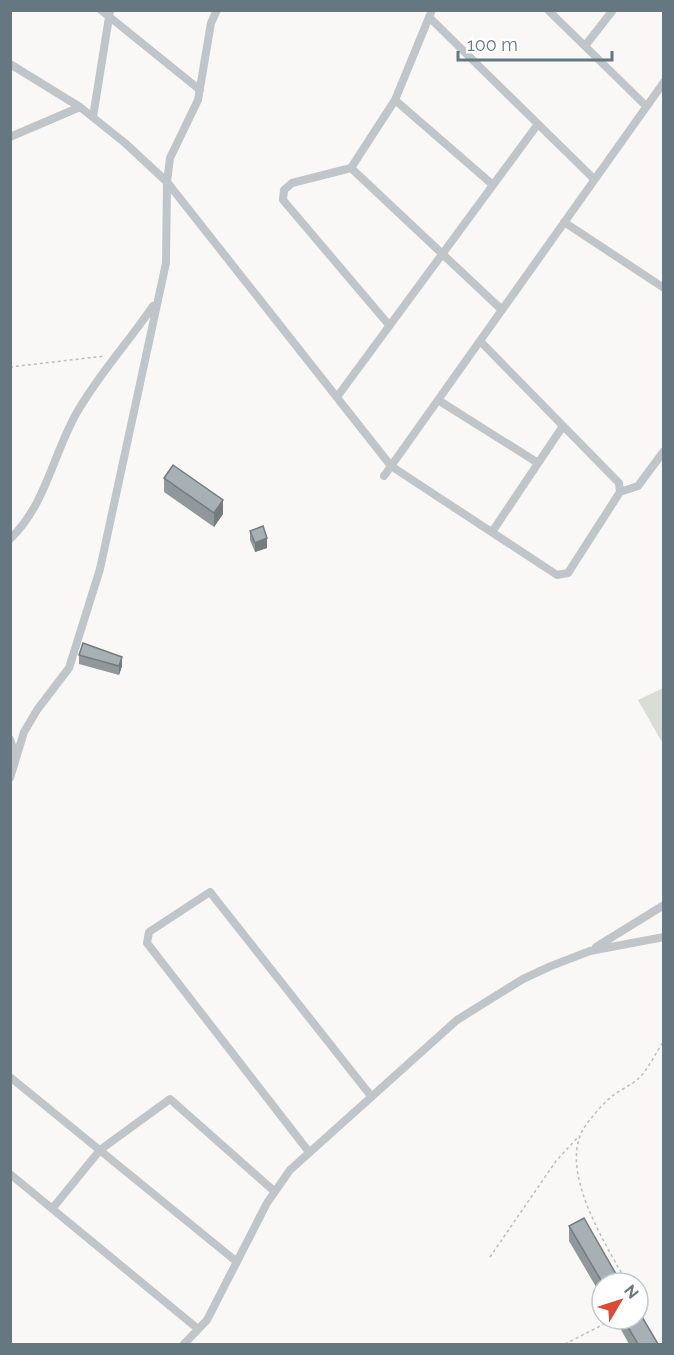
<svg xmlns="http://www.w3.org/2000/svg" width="674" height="1355" font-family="Raleway,sans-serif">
  <rect width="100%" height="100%" fill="#f9f8f6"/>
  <path fill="#d9ddd5" d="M663,688v56l-25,-44z"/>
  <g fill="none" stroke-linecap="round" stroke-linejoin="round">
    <path stroke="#babec0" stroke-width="1.5" stroke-dasharray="3 3" stroke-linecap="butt" d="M10,367l95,-11
      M490,1257l66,-96 23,-25
      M627,1283c-21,-39 -75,-120 -38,-162 6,-8 14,-17 22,-24 8,-7 19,-11 27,-18 10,-9 18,-27 26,-38
      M565,1344l49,-25"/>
    <path stroke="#bfc5c8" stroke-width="8" d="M101,10l99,80
      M548,10l98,96
      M429,17l165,162
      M585,46l28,-36
      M10,64l70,43 45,36 42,39 224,284 166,109 11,-2 52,-81 -1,-9 -139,-142
      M395,100l98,85
      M93,117l17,-106
      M10,137l70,-30
      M351,168l151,142
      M564,222l100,66
      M389,325l-106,-125 1,-10 8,-7 59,-15 44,-68 37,-90
      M337,397l201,-273
      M438,400l100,63
      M384,476l280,-394
      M620,492l18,-6 26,-35
      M492,532l71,-106
      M10,539c35,-33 43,-84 66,-125 22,-39 52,-71 77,-108
      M10,739l6,18
      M10,778l14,-46 13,-22 32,-42 31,-99 66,-306 1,-81 3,-24 28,-58 13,-77 6,-13
      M596,947l68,-42
      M10,1077l227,185
      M309,1152l-162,-209 2,-11 61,-40 161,204
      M10,1174l188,155
      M52,1209l48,-59 70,-51 104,92
      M184,1344l23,-24 60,-117 23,-33 167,-150 66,-41 28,-13 39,-15 74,-14"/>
  </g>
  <path fill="#90989c" d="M164,478l59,36 -9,13 -50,-35z
    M250,531l17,17 -12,4 -5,-12z
    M79,655l43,11 -3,9 -40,-11z
    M569,1226l47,57h-14v14l-33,-56z
    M620,1319h18l20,25h-29l-9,-16z"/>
  <path fill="#757c7f" d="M223,500v14l-9,13v-14z
    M267,538v10l-12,4v-9z
    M122,657v9l-3,9v-9z
    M616,1274v9h-14v-1z"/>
  <path fill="#a7b1b5" stroke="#757c7f" stroke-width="1.5" d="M173,465l50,35 -9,13 -50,-35z
    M263,526l4,12 -12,5 -5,-12z
    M83,643l39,14 -3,9 -40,-11z
    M584,1218l32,56 -14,8 -33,-56z
    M638,1310l20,34h-20l-15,-25h15z"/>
  <rect width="674" height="1355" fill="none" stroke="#657780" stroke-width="24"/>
  <g transform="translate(620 1301) rotate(51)"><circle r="28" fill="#ffffff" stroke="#c1c9cc" stroke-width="1.5"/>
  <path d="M0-4.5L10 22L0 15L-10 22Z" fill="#dc4b33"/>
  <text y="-9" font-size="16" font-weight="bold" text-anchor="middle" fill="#657780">N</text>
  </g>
  <path d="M458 51v9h154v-9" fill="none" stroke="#657780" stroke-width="3"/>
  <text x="467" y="51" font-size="18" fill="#657780" stroke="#ffffff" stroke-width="4.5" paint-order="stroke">100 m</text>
</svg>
